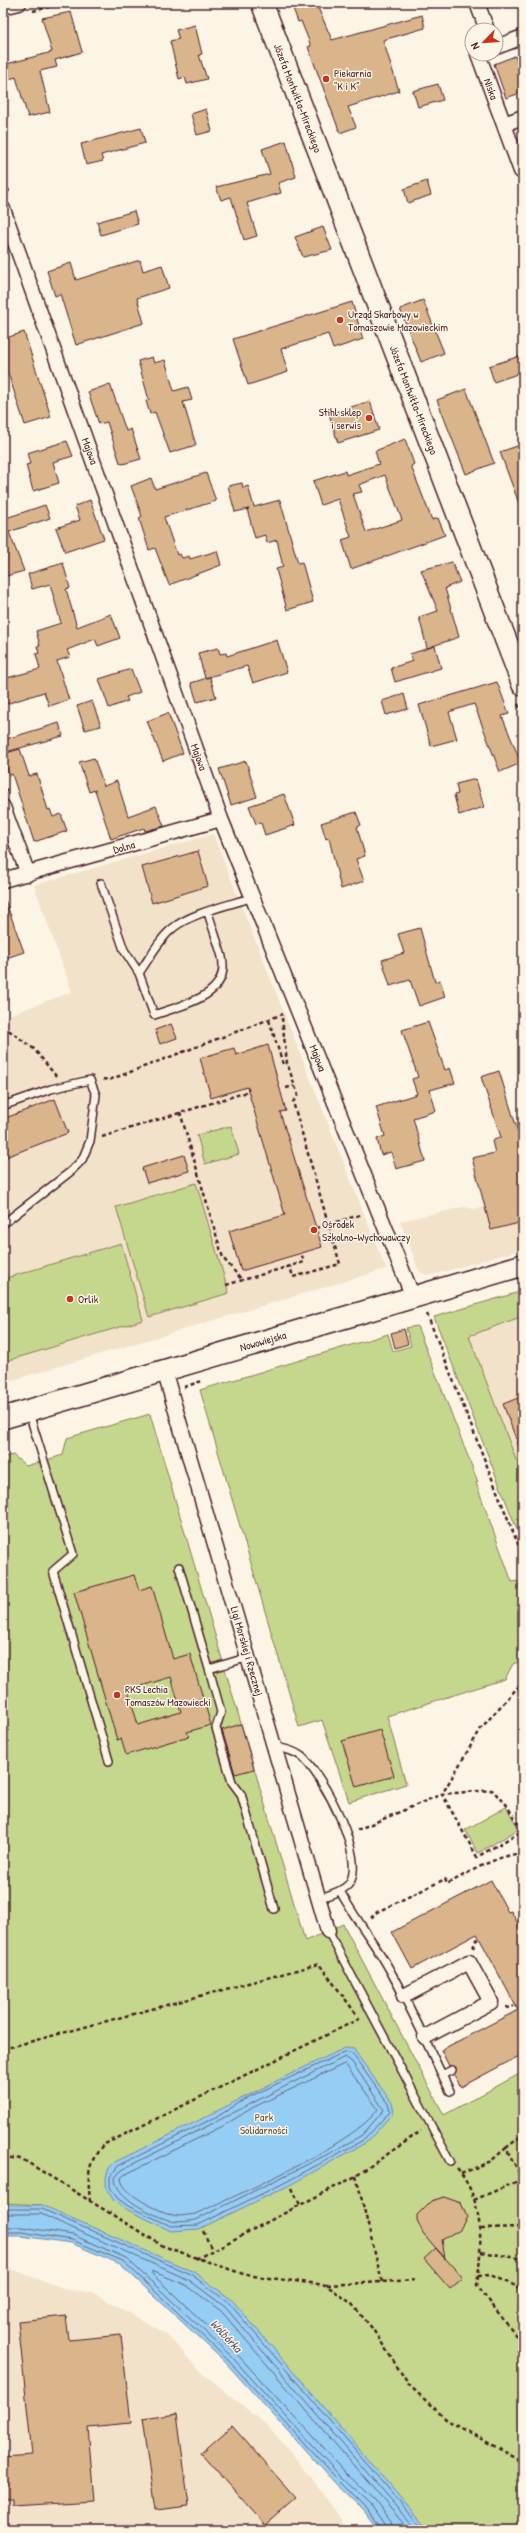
<svg xmlns="http://www.w3.org/2000/svg" width="526" height="2533" font-family="'Patrick Hand',sans-serif">
  <rect width="100%" height="100%" fill="#fcf5e5"/>
  <filter id="ink" filterUnits="userSpaceOnUse"><feTurbulence type="fractalNoise" baseFrequency=".025" numOctaves="2"/><feDisplacementMap in="SourceGraphic" scale="8" xChannelSelector="R" yChannelSelector="G"/><feConvolveMatrix kernelMatrix="1 2 1 2 8 2 1 2 1" color-interpolation-filters="sRGB"/></filter>
  <g filter="url(#ink)">
    <path fill="#f2e2ca" d="M213,834l173,435 -383,114v-366l69,-25 -38,-107z
      M523,1197v52l-90,26h-7l-7,-4 -19,-50 64,-14 11,2z
      M523,1305v209l-76,-183z
      M3,2266l65,24 24,2 73,41 34,37 70,57 43,51 37,52h-346z"/>
    <path fill="#c5d78c" stroke="#887b5c" d="M231,1126l8,28 -34,10 -8,-29z
      M196,1183l33,110 -80,24 -33,-110z
      M121,1243l22,77 -140,42v-83z
      M523,1291v25l-54,20 54,142v67l-89,-228z
      M417,1326l61,156 -2,1 36,99 5,-1 6,16v63l-10,4 -8,15 -118,37 19,68 -57,18 -27,-82 -23,7 -99,-337 188,-56 5,17 18,-5 -5,-18z
      M150,1414l155,527 38,-17 101,191 79,-43v458h-101l-162,-195 -218,-130 -39,-2v-746l10,-2 13,11 37,-11 4,-17z
      M506,1807l13,22 -41,24 -13,-23z"/>
    <path fill="#95cdf4" stroke="#7787a4" d="M345,2048l9,1 5,8 33,46 2,9 -27,30 -79,44 -89,43 -28,2 -45,-22 -12,-8 -8,-13v-11l3,-9 6,-6c77,-37 152,-78 230,-114z
      M3,2205h39l152,67 38,28 196,230h-50l-14,-19 -29,-28 -110,-121 -105,-98 -49,-21 -50,-7h-18z"/>
    <g fill="none" stroke-linecap="round" stroke-linejoin="round">
      <path stroke="#68657b" stroke-width="1" d="M345,2052l6,1 5,6 32,45 2,7 -25,28 -79,43 -88,43 -27,1 -43,-20 -11,-8 -7,-11v-10l8,-11 102,-51 27,-17z
        M345,2057l7,5 32,48 -22,25 -26,15 -140,70c-7,1 -18,3 -25,1 -18,-6 -56,-23 -56,-43l6,-8c75,-37 148,-77 224,-113z
        M345,2064l33,45c-22,34 -142,87 -183,105 -7,1 -16,3 -22,1 -14,-4 -52,-21 -52,-37l3,-3 101,-50 27,-17z
        M3,2209h39l150,66 37,28 194,227
        M3,2214h38l148,66 36,27 191,223
        M3,2227h19l51,8 53,23 105,98 110,121 30,28 13,19 2,6
        M3,2232h19l50,8 51,21 105,99 110,120 29,29 14,21
        M392,2530l-2,-8 -15,-21 -29,-28 -111,-121 -83,-78v-3l34,14 35,26 188,219"/>
    </g>
    <path fill="#dab48b" stroke="#4a1f2b" fill-rule="evenodd" d="M291,3h25l16,37 90,-25 3,13 -42,12 16,51 -51,16 8,20 -16,6 -32,-86 3,-1 -10,-25 -3,1z
      M71,12l11,40 -27,8 2,7 -17,4 10,41 -22,5 -12,-40 -13,4v-16l49,-13 -10,-34z
      M195,25l7,29 -3,1 8,24 -20,5 -2,-7 -6,2 -9,-38 9,-2 -3,-9z
      M515,56l2,6 6,-2v32l-17,6 -12,-34z
      M438,84l5,16 -25,7 -5,-16z
      M206,109l6,22 -15,4 -6,-21z
      M141,128l4,15 -44,12 2,6 -17,4 -5,-21z
      M286,141l10,36 -18,6 3,10 -34,10 10,33 -13,4 -13,-43 -10,3 -5,-13 54,-13 -8,-25z
      M427,181l4,14 -23,8 -4,-14z
      M134,211l4,13 -37,11 -4,-13z
      M323,227l9,23 -29,7 -8,-20z
      M140,260l3,11 19,-6 7,23 -32,10 7,25 -68,22 -16,-51 -5,2 -8,-25 24,-8 5,17z
      M423,300l21,53 -23,9 -21,-53z
      M352,302l11,37 -30,10 -5,-15 -47,15 7,23 -40,13 -15,-46z
      M24,332l27,85 -26,8 -17,-52 -5,1v-35z
      M523,355v17l-29,10 -5,-16z
      M152,357l2,6 11,-3 9,31 14,-4 4,13 -9,2 13,43 -26,8 -15,-41 -5,2 -4,-13 3,-1 -11,-39z
      M110,384l16,47 5,-2 10,30 -18,5 -3,-1 -13,-41 -8,2 -11,-32z
      M466,389l28,74 -28,11 -29,-74z
      M370,401l9,29 -41,13 -9,-29z
      M405,439l9,25 -3,2 21,54 6,-2 7,17 -94,34 -9,-29 9,-3 -13,-38 -17,6 -8,-24 32,-10 1,4 33,-11 -4,-13zM385,475l17,45 -36,12 -13,-38 9,-2 -3,-7z
      M67,441l6,15 -20,6 6,21 -26,8 -7,-26 4,-1 -3,-11z
      M520,445l3,9 -2,55 -21,-57z
      M206,473l10,28 -52,16 13,38 3,-1 2,4 7,-2 1,3 27,-8 4,14 -52,20 -14,-37 -6,2 -10,-32 3,-2 -11,-30 20,-8 4,11z
      M242,483l1,5 5,-2 6,21 26,-7 18,63 4,-1 11,40 -26,8 -11,-41 7,-2 -6,-27 -10,3 -2,-8 -10,3 -8,-29h2l-14,3 -7,-26z
      M90,500l14,39 -39,13 -9,-24 24,-8 -5,-14z
      M45,505l5,13 -41,14 15,39 -21,6v-58z
      M452,562l8,20 -15,6 14,49 -32,11 -8,-31 19,-6 -17,-41z
      M63,563l7,25 -4,1 11,38 34,-13 9,24 -22,8 -3,-7 -28,11 3,7 -13,4 12,39 -20,6 -5,-14 -41,13v-26l37,-10 -4,-15 3,-1 -2,-7h3l-4,-15 25,-8 -11,-39 -18,5 -4,-15z
      M277,640l10,32 -34,11 -6,-17 -42,12 -7,-25 20,-5 2,6 6,-1 1,3z
      M435,646l6,22 -46,14 -4,-14 22,-7 -3,-7z
      M131,669l9,23 -14,5 2,4 -19,7 -10,-29z
      M210,677l6,20 -19,5 -6,-19z
      M497,682l12,32 -7,2 19,47 -21,9 -26,-68 -25,8 8,27 -26,7 -12,-41z
      M404,694l4,15 -22,6 -4,-14z
      M92,701l9,25 -16,4 -8,-24z
      M168,713l15,40 -20,8 -16,-40z
      M59,723l4,13 -57,16 -3,-12z
      M20,749l9,27 8,-2 11,36 2,-1 3,8 8,-3 6,17 -33,11 -22,-68 -3,1 -6,-21z
      M94,758l10,28 13,-5 11,35 28,-10 8,20 -19,5 -1,-3 -33,11 -16,-49 -6,2 -10,-30z
      M246,761l11,36 -26,8 -12,-36z
      M476,779l8,28 -25,8 -5,-20 4,-1 -2,-10z
      M284,794l11,31 -30,10 -4,-12 -5,1 -7,-18z
      M356,812l5,13 -4,2 8,29 -9,3 8,22 -23,8 -12,-51 -3,1 -5,-16z
      M198,851l10,35 -56,17 -10,-36z
      M3,900h2l19,52 -21,7z
      M420,928l15,54 5,-2 5,17 -26,9 -9,-26 -20,6 -8,-26 22,-7 -6,-19z
      M428,1022l17,48 5,-2 5,15 -25,7 6,21 -23,7 12,43 -29,8 -5,-17 -10,3 -4,-16 8,-3 -9,-29 41,-13 -5,-15 6,-2 -16,-47z
      M171,1024l6,14 -17,6 -5,-14z
      M268,1045l18,66 -6,1 42,135 -81,24 -12,-40 56,-16 -38,-128 -36,11 -11,-40 34,-10 2,7z
      M499,1071l24,77v74l-32,8 -19,-72 23,-5 -3,-12 9,-4 -20,-60z
      M55,1099l13,34 -65,25v-39z
      M184,1155l5,16 -42,12 -5,-15z
      M404,1329l4,15 -13,4 -4,-15z
      M523,1396v58l-1,1 -19,-51z
      M134,1575l5,15 13,-4 21,73 17,-5 21,71 -24,7 2,4 -63,19 -5,-16 -4,1 -43,-148zM171,1677l10,35 -43,13 -10,-35z
      M241,1724l13,45 -19,5 -13,-44z
      M380,1730l14,46 -38,11 -14,-46z
      M491,1880l17,32 3,-1 12,22v121l-62,33 -7,-12 2,-8 -7,-1 -8,-16 77,-40 -41,-76 -65,35 -20,-37z
      M444,2197l17,6 6,14 -7,12 -18,11 3,19 -22,-26 -6,-13v-5l14,-14z
      M436,2248l27,30 -13,11 -26,-30z
      M66,2316l3,24 52,-5 10,88 -43,4 6,74 -82,5v-6h-9v-43l29,-2 -14,-134z
      M177,2414l12,92 -34,4 -13,-91z
      M232,2426l64,72 -31,27 -64,-72z"/>
    <g fill="none" stroke-linecap="round" stroke-linejoin="round">
      <defs>
        <path id="lane" d="M101,883l23,67 15,23
          M208,912c4,15 10,30 14,45 9,40 -41,48 -68,58l-15,-42c10,-14 20,-34 34,-45 18,-15 57,-23 80,-31
          M3,1224l67,-52 12,-12 8,-19 6,-46 -6,-15 -39,9 -43,15
          M29,1413l44,141 -20,17 56,190
          M179,1567l30,102 40,-12
          M209,1669l12,43 -5,16 16,54 9,12 33,115
          M276,1747c9,2 17,3 25,9 21,17 68,105 47,129 -7,7 -19,10 -28,13
          M340,1891c13,24 29,45 44,69 25,42 44,87 66,131
          M328,1931l122,230
          M442,2075l10,-5"/>
        <path id="street" d="M477,3l10,27
          M3,7l16,-4
          M496,47l27,-10
          M478,54l43,117
          M504,124l19,-7
          M3,209l218,610 192,478
          M3,807l25,67
          M3,880l218,-61
          M164,1370l164,561
          M404,1996l65,-34 22,40 -66,35"/>
        <path id="secondary" d="M262,3l261,682
          M3,1418l520,-153"/>
      </defs>
      <use href="#lane" stroke="#4a1f2b" stroke-width="10"/>
      <use href="#street" stroke="#4a1f2b" stroke-width="17"/>
      <use href="#secondary" stroke="#4a1f2b" stroke-width="24"/>
      <path stroke="#4a1f2b" stroke-width="2.5" stroke-dasharray="4 3" stroke-linecap="butt" d="M438,3l1,3 7,-3
        M33,11l31,-8
        M3,175l7,20
        M518,704l5,12
        M3,782l4,10
        M282,1018l5,45 11,32 -5,7 47,162 -47,13 -3,-11
        M269,1020l14,44 4,-1
        M3,1026l31,23 22,27
        M103,1079l6,1 174,-66
        M286,1088l8,-2
        M180,1112l43,146 19,22
        M102,1137l142,-44 5,-5
        M316,1228l47,-14
        M3,1243v5
        M226,1285l78,-23 -3,-9
        M427,1314l96,243
        M184,1387l18,-6
        M3,1439l5,-1
        M518,1687l5,-5
        M357,1830l85,-36 50,-4 14,14 16,27 -45,26 -35,-63 40,-67 35,-39 6,-1
        M371,1918l6,-6 68,-33 2,5c25,-13 48,-28 76,-31
        M473,1948l3,-8 3,-1
        M506,2007l4,1 4,-2
        M3,2049l316,-85 38,51
        M506,2148l17,-13
        M3,2157l19,2 141,87 83,29 80,10 25,18 21,25 37,57 38,35 76,42
        M457,2169c28,32 25,78 20,116l46,60
        M461,2174l30,-13 15,-13 17,32
        M356,2176l26,106
        M292,2188l8,17
        M474,2200l49,-21
        M90,2202c-2,-25 -4,-37 13,-57l258,-127
        M481,2228l42,-1
        M203,2231l9,19
        M481,2252l42,7
        M196,2259l160,-83 65,-45
        M478,2276l12,-1 33,14
        M327,2285l89,-5"/>
      <use href="#lane" stroke="#fcf5e5" stroke-width="7"/>
      <use href="#street" stroke="#fcf5e5" stroke-width="14"/>
      <use href="#secondary" stroke="#fcf5e5" stroke-width="21"/>
    </g>
  </g>
  <g fill="#c8321e" stroke="#fcf5e5" stroke-width="1.5">
    <circle cx="326" cy="79" r="4"/>
    <circle cx="340" cy="320" r="4"/>
    <circle cx="369" cy="418" r="4"/>
    <circle cx="314" cy="1230" r="4"/>
    <circle cx="70" cy="1299" r="4"/>
    <circle cx="117" cy="1695" r="4"/>
  </g>
  <g text-anchor="middle" stroke-width="3" stroke-linejoin="round" paint-order="stroke">
    <g font-size="11" fill="#4a1f2b" stroke="#fcf5e5" text-anchor="start">
      <text x="334" y="77">Piekarnia<tspan x="334" dy="13">"K i K"</tspan></text>
      <text x="348" y="318">Urząd Skarbowy w<tspan x="348" dy="13">Tomaszowie Mazowieckim</tspan></text>
      <text x="361" y="416" text-anchor="end">Stihl sklep<tspan x="361" dy="13">i serwis</tspan></text>
      <text x="322" y="1228">Ośrodek<tspan x="322" dy="13">Szkolno-Wychowawczy</tspan></text>
      <text x="78" y="1303">Orlik</text>
      <text x="125" y="1693">RKS Lechia<tspan x="125" dy="13">Tomaszów Mazowiecki</tspan></text>
    </g>
    <g font-size="11" fill="#4a1f2b" stroke="#fcf5e5">
      <text transform="translate(491 89) rotate(70)" y="4">Niska</text>
      <text transform="translate(298 98) rotate(69)" y="4">Józefa Montwiłła-Mireckiego</text>
      <text transform="translate(414 400) rotate(69)" y="4">Józefa Montwiłła-Mireckiego</text>
      <text transform="translate(90 451) rotate(70)" y="4">Majowa</text>
      <text transform="translate(199 757) rotate(70)" y="4">Majowa</text>
      <text transform="translate(124 847) rotate(-16)" y="4">Dolna</text>
      <text transform="translate(318 1058) rotate(68)" y="4">Majowa</text>
      <text transform="translate(263 1341) rotate(-16)" y="4">Nowowiejska</text>
      <text transform="translate(247 1651) rotate(74)" y="4">Ligi Morskiej i Rzecznej</text>
    </g>
    <g font-size="11" fill="#694d43" stroke="#fcf5e5">
      <text x="264" y="2121">Park<tspan x="264" dy="13">Solidarności</tspan></text>
    </g>
    <g font-size="12" font-style="italic" fill="#605367" stroke="#fcf5e5">
      <text transform="translate(226 2336) rotate(47)" y="4">Wolbórka</text>
    </g>
  </g>
  <rect width="526" height="2533" fill="none" stroke="#fcf5e5" stroke-width="16"/>
  <rect x="8" y="8" width="510" height="2517" fill="none" stroke="#4a1f2b" stroke-width="1.5" filter="url(#ink)"/>
  <g transform="translate(484 42) rotate(245)"><circle r="19" fill="#fcf5e5" stroke="#b59f9b"/>
  <path d="M0-3L7 15L0 10L-7 15Z" fill="#c8321e"/>
  <text y="-6" font-size="11" font-weight="bold" text-anchor="middle" fill="#4a1f2b">N</text>
  </g>
</svg>
